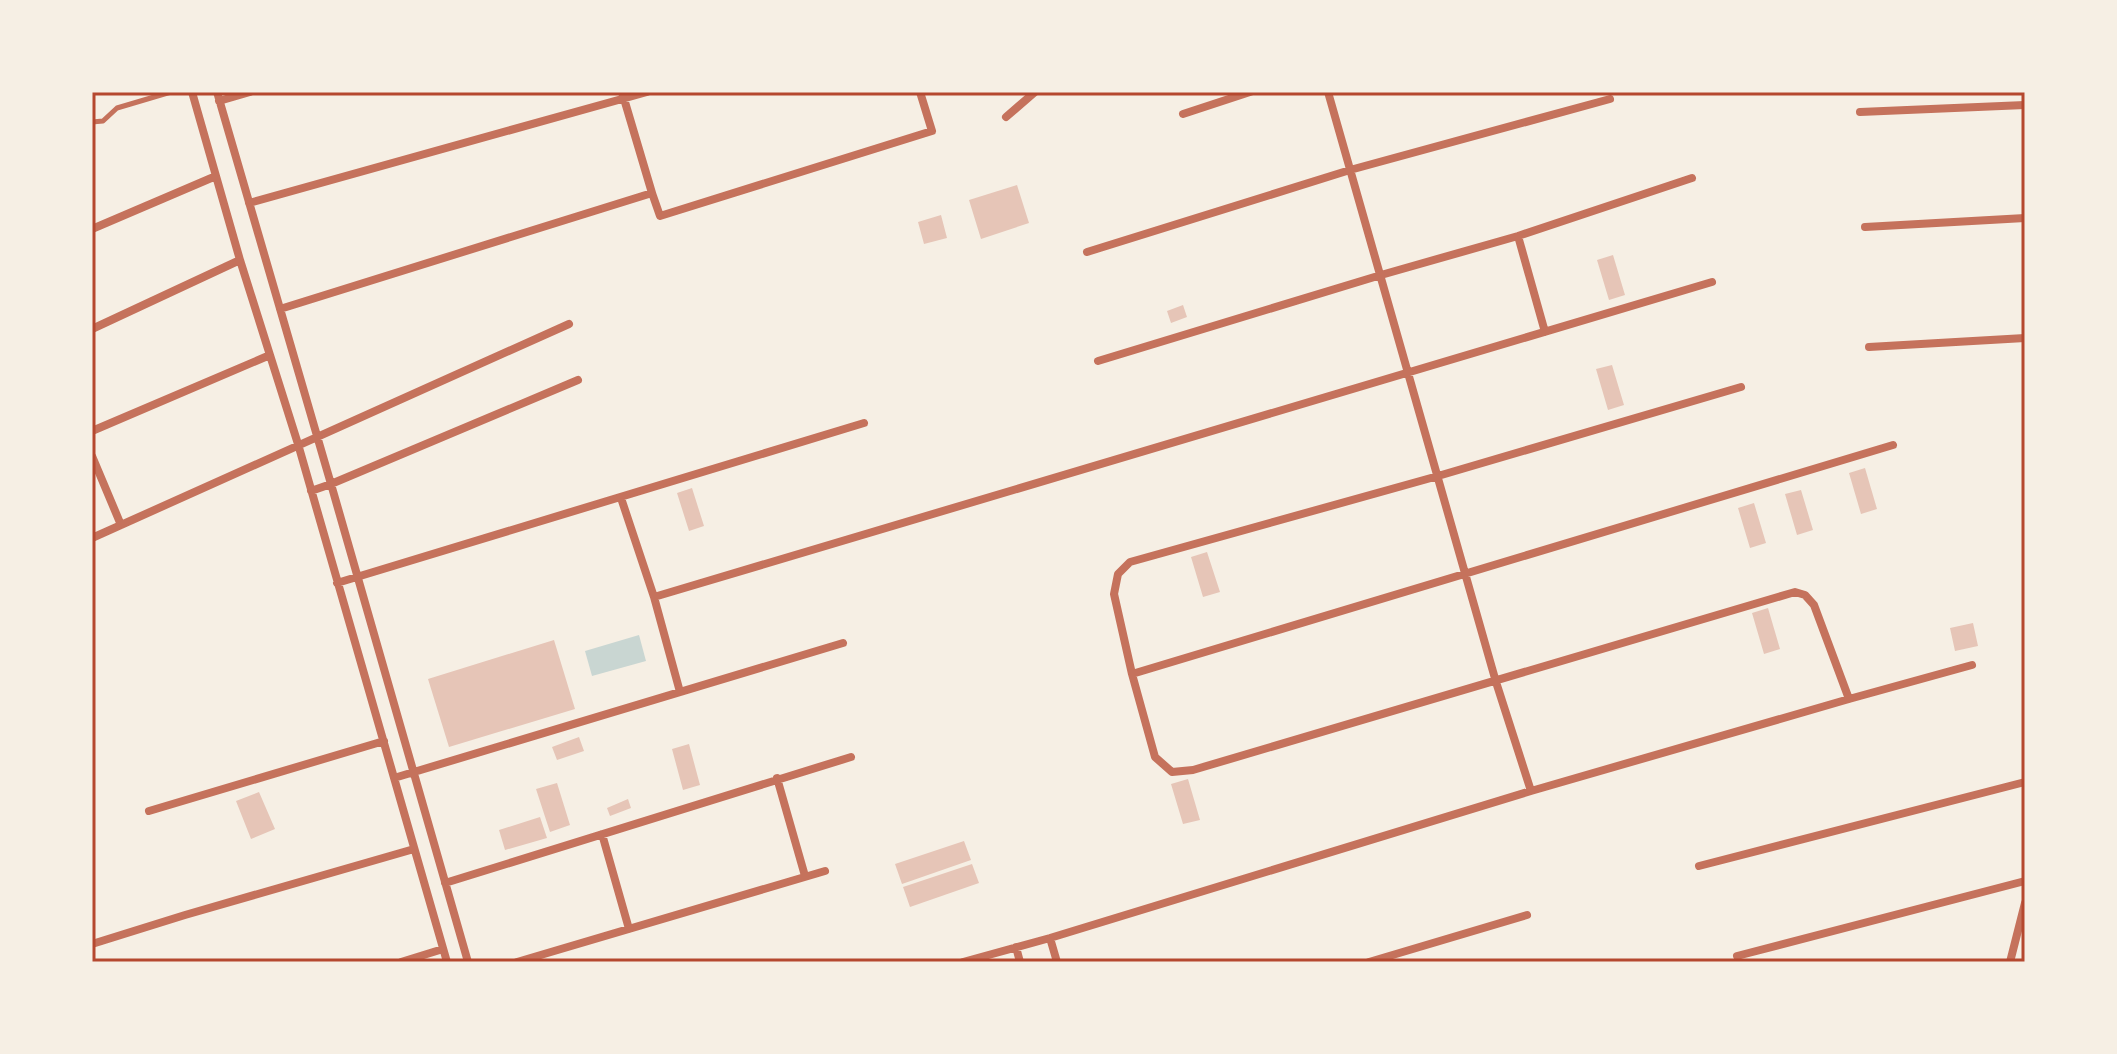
<svg xmlns="http://www.w3.org/2000/svg" width="2117" height="1054" font-family="'DM Sans',sans-serif">
  <rect width="100%" height="100%" fill="#f6efe4"/>
  <path fill="#c9d6d2" d="M639,635l7,26 -54,15 -7,-25z"/>
  <path fill="#e6c5b7" d="M1017,185l12,38 -48,16 -12,-39z
    M941,215l6,23 -23,6 -6,-22z
    M1613,255l12,40 -16,5 -12,-40z
    M1183,305l4,12 -16,6 -4,-12z
    M1612,365l12,40 -16,5 -12,-41z
    M1865,468l12,41 -16,5 -12,-41z
    M692,488l12,38 -15,5 -12,-38z
    M1801,490l12,40 -16,5 -12,-41z
    M1754,503l12,40 -16,5 -12,-40z
    M1207,552l13,40 -17,5 -12,-40z
    M1768,608l12,41 -16,5 -12,-41z
    M1973,623l5,23 -23,5 -5,-23z
    M554,640l21,69 -126,38 -21,-68z
    M579,737l5,14 -27,9 -5,-13z
    M689,744l11,41 -17,5 -11,-41z
    M1188,779l12,41 -17,4 -12,-40z
    M557,783l13,42 -20,7 -14,-43z
    M259,792l16,37 -24,10 -15,-38z
    M628,799l3,9 -21,8 -3,-8z
    M540,817l7,21 -42,12 -6,-20z
    M964,841l7,19 -69,24 -7,-20z
    M972,864l7,19 -69,24 -7,-20z"/>
  <g fill="none" stroke-linecap="round" stroke-linejoin="round">
    <path stroke="#c5725c" stroke-width="5" d="M92,122l11,-1 14,-13 54,-16"/>
    <path stroke="#c5725c" stroke-width="8" d="M192,92l48,168 58,184 149,518
      M217,92l114,392 137,478
      M622,92l30,101
      M1328,92l168,590 35,109 318,-92 123,-34
      M219,101l31,-9
      M1860,112l165,-7
      M1183,114l67,-22
      M1006,117l29,-25
      M249,203l398,-111
      M1865,227l160,-9
      M92,229l124,-53
      M1518,236l27,96
      M1087,252l263,-82 260,-71
      M280,309l372,-116 8,23 272,-85 -12,-39
      M92,329l148,-69
      M1869,347l156,-9
      M1098,361l283,-86 137,-39 174,-58
      M1741,387l-303,89 -308,86 -12,12 -4,20 18,80 23,83 17,15 21,-2 602,-178 10,3 9,10 35,94
      M92,431l178,-76
      M92,456l29,69
      M311,491l20,-7 247,-104
      M621,498l33,99 26,95
      M92,538l477,-214
      M337,583l527,-160
      M654,597l1058,-315
      M1132,674l761,-229
      M394,778l449,-135
      M777,778l28,98
      M149,811l235,-70
      M602,834l27,95
      M1699,866l326,-84
      M445,883l406,-126
      M1050,938l7,24
      M92,944l93,-29 229,-66
      M1016,947l4,15
      M1737,956l288,-75
      M401,962l42,-13
      M517,962l308,-91
      M963,962l87,-24 481,-147
      M1369,962l158,-47
      M2010,962l15,-59"/>
  </g>
  <rect width="2117" height="1054" fill="none" stroke="#f6efe4" stroke-width="188"/>
  <rect x="94" y="94" width="1929" height="866" fill="none" stroke="#b5482f" stroke-width="3"/>
</svg>
